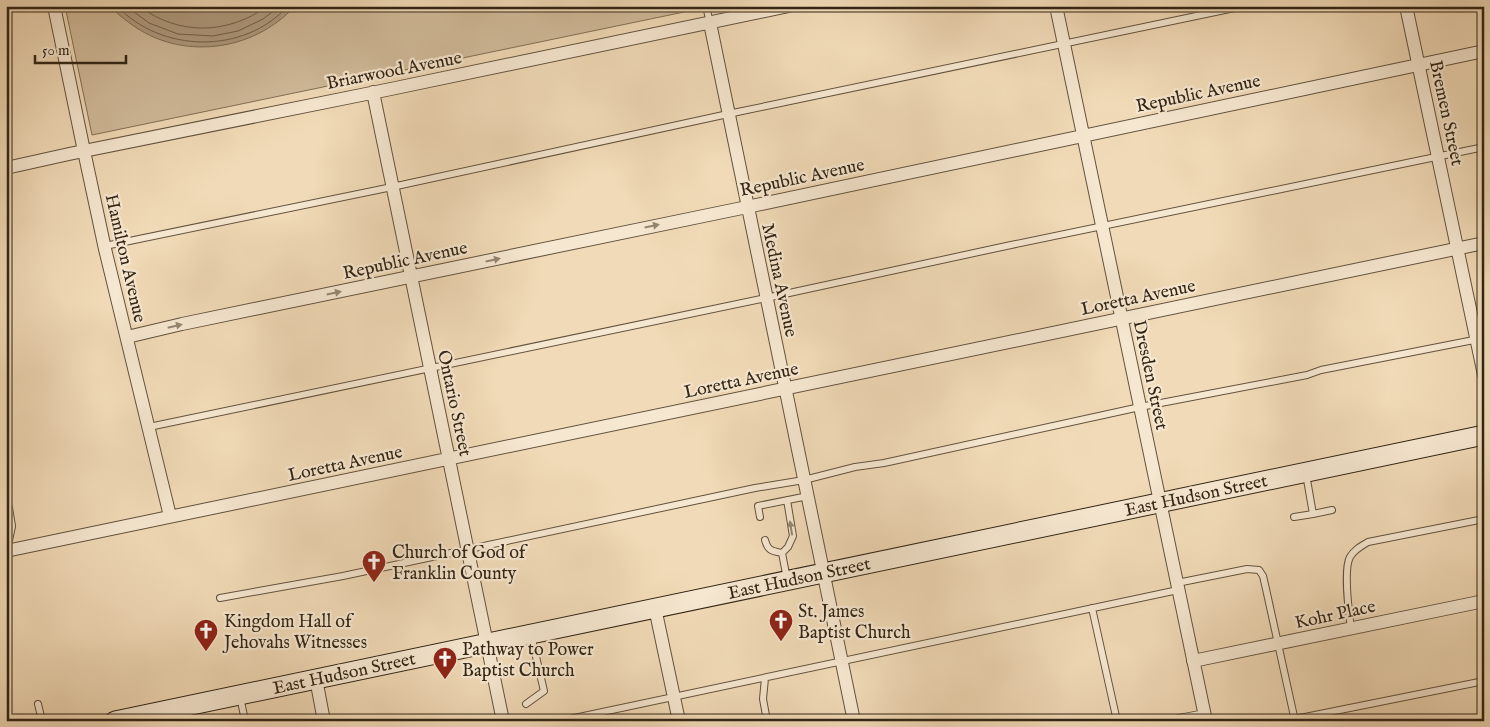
<svg xmlns="http://www.w3.org/2000/svg" width="1490" height="727" font-family="'IM FELL English',serif">
  <rect width="100%" height="100%" fill="#f1dab7"/>
  <filter id="stains"><feTurbulence type="fractalNoise" baseFrequency=".004" numOctaves="4"/><feColorMatrix values="0 0 0 0 .2 0 0 0 0 .09 0 0 0 0 .02 0 0 0 .5 -.17"/></filter>
  <radialGradient id="worn" r=".72"><stop offset=".6" stop-color="#630" stop-opacity="0"/><stop offset="1" stop-color="#630" stop-opacity=".3"/></radialGradient>
  <path fill="#d1bb9b" stroke="#827058" d="M65,6h648l-621,129z"/>
  <path fill="#b09c80" stroke="#7e6c55" d="M110,6h185c-42,46 -114,55 -164,18 -8,-6 -15,-11 -21,-18z"/>
  <g fill="none" stroke-linecap="round" stroke-linejoin="round">
    <path stroke="#71604a" stroke-width="1" d="M117,6c44,47 127,49 171,0
      M126,6l23,17 29,11 35,2 25,-5 25,-12 17,-13
      M139,6c40,30 88,29 129,0"/>
    <defs>
      <path id="service" d="M706,6l4,17
        M105,246l287,-59 336,-73 516,-108
        M149,427l617,-129 245,-53 473,-98
        M1313,514l19,-4
        M760,517l-2,-11 50,-10
        M1294,517l19,-3 -7,-40
        M765,540c3,11 7,11 17,13
        M782,553l6,-6 5,-11 -6,-36
        M782,553l5,26
        M1177,583l70,-14 12,1 4,6 3,13 29,132
        M220,598l123,-22 412,-88 49,-8 51,-13 29,-4 256,-56 167,-32 14,-5 163,-32
        M1092,608l25,113
        M1351,629c-2,-16 -8,-59 -1,-72 4,-7 11,-11 18,-15l116,-23
        M765,678l-2,21 4,22
        M240,696l5,25
        M38,704l4,17
        M526,704l18,-13 -13,-56
        M1295,719l189,-38
        M560,721l618,-131"/>
      <path id="minor" d="M54,6l30,145 21,98 65,267
        M1056,6l150,715
        M1406,6l78,369
        M710,23l144,698
        M373,92c42,210 88,419 130,629
        M6,168l63,-14 317,-64 403,-84
        M127,337l55,-13 565,-117 737,-156
        M6,508l3,18 -3,14
        M6,551l1478,-308
        M655,608l24,113
        M1193,661l291,-60
        M316,679l8,42
        M1179,721l26,-5"/>
      <path id="secondary" d="M115,721l1369,-286"/>
    </defs>
    <use href="#service" stroke="#62523e" stroke-width="8"/>
    <use href="#minor" stroke="#62523e" stroke-width="14"/>
    <use href="#secondary" stroke="#322515" stroke-width="21"/>
    <use href="#service" stroke="#f6e7d0" stroke-width="6"/>
    <use href="#minor" stroke="#f6e7d0" stroke-width="12"/>
    <use href="#secondary" stroke="#f6e7d0" stroke-width="19"/>
  </g>
  <defs><path id="oneway-solid" d="M-6-.8H1V-3.2L6.5 0L1 3.2V.8H-6Z" transform="scale(1.25)"/></defs>
  <g fill="#948672">
    <use href="#oneway-solid" transform="translate(652 226) rotate(-12)"/>
    <use href="#oneway-solid" transform="translate(493 260) rotate(-12)"/>
    <use href="#oneway-solid" transform="translate(334 293) rotate(-12)"/>
    <use href="#oneway-solid" transform="translate(175 326) rotate(-13)"/>
    <use href="#oneway-solid" transform="translate(791 528) rotate(-99)"/>
  </g>
  <defs>
    <symbol id="church-pin" viewBox="-11 -11 22 30"><path d="M0 17L-7.5 6A9.5 9.5 0 1 1 7.5 6Z" fill="#8f2418" stroke="#f6e7d0"/><path d="M-1.2-6h2.4v3.5h3.3v2.4h-3.3V6h-2.4V-.1h-3.3v-2.4h3.3Z" fill="#fff"/></symbol>
  </defs>
  <g fill-rule="evenodd">
    <use href="#church-pin" x="360" y="548" width="28" height="38"/>
    <use href="#church-pin" x="767" y="607" width="28" height="38"/>
    <use href="#church-pin" x="192" y="617" width="28" height="38"/>
    <use href="#church-pin" x="431" y="645" width="28" height="38"/>
  </g>
  <g text-anchor="middle" stroke-width="4.5" stroke-linejoin="round" paint-order="stroke">
    <g font-size="18" fill="#322515" stroke="#f6e7d0">
      <text transform="translate(394 70) rotate(-11)" y="6">Briarwood Avenue</text>
      <text transform="translate(1198 93) rotate(-12)" y="6">Republic Avenue</text>
      <text transform="translate(1447 113) rotate(78)" y="6">Bremen Street</text>
      <text transform="translate(802 177) rotate(-12)" y="6">Republic Avenue</text>
      <text transform="translate(126 258) rotate(77)" y="6">Hamilton Avenue</text>
      <text transform="translate(405 260) rotate(-12)" y="6">Republic Avenue</text>
      <text transform="translate(780 280) rotate(78)" y="6">Medina Avenue</text>
      <text transform="translate(1138 297) rotate(-12)" y="6">Loretta Avenue</text>
      <text transform="translate(1151 375) rotate(78)" y="6">Dresden Street</text>
      <text transform="translate(741 380) rotate(-12)" y="6">Loretta Avenue</text>
      <text transform="translate(455 403) rotate(78)" y="6">Ontario Street</text>
      <text transform="translate(345 463) rotate(-12)" y="6">Loretta Avenue</text>
      <text transform="translate(1196 495) rotate(-12)" y="6">East Hudson Street</text>
      <text transform="translate(799 578) rotate(-12)" y="6">East Hudson Street</text>
      <text transform="translate(1335 614) rotate(-12)" y="6">Kohr Place</text>
      <text transform="translate(344 673) rotate(-12)" y="6">East Hudson Street</text>
    </g>
    <g font-size="18" fill="#322515" stroke="#f6e7d0" text-anchor="start">
      <text x="392" y="558">Church of God of<tspan x="392" dy="21">Franklin County</tspan></text>
      <text x="798" y="617">St. James<tspan x="798" dy="21">Baptist Church</tspan></text>
      <text x="224" y="627">Kingdom Hall of<tspan x="224" dy="21">Jehovahs Witnesses</tspan></text>
      <text x="462" y="655">Pathway to Power<tspan x="462" dy="21">Baptist Church</tspan></text>
    </g>
  </g>
  <rect width="1490" height="727" fill="none" stroke="#f1dab7" stroke-width="25"/>
  <rect x="8" y="8" width="1475" height="712" fill="none" stroke="#322515" stroke-width="2.5"/>
  <rect x="12" y="12" width="1465" height="702" fill="none" stroke="#322515"/>
  <path d="M35 55v8h91v-8" fill="none" stroke="#322515" stroke-width="2.5"/>
  <text x="42" y="55" font-size="15" fill="#322515" stroke="#f6e7d0" stroke-width="4" paint-order="stroke">50 m</text>
  <rect width="100%" height="100%" filter="url(#stains)"/>
  <rect width="100%" height="100%" fill="url(#worn)"/>
</svg>
